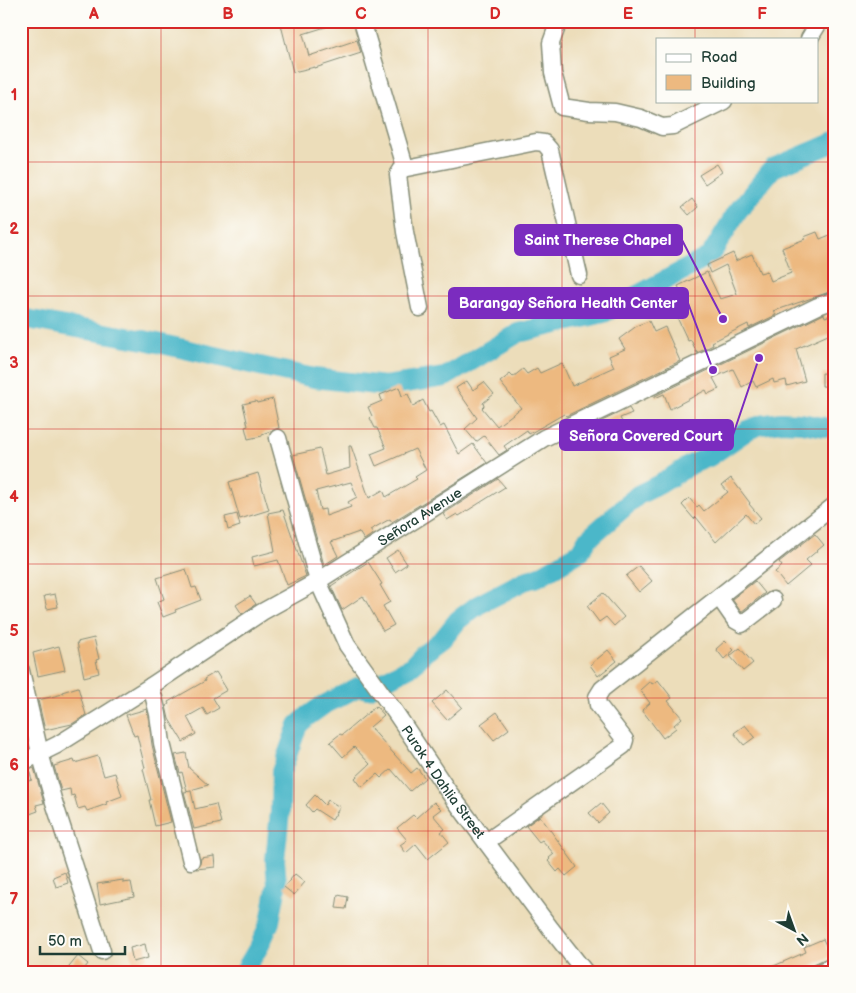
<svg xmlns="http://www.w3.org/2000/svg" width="856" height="993" font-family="'Balsamiq Sans',sans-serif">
  <rect width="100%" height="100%" fill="#fdfcf7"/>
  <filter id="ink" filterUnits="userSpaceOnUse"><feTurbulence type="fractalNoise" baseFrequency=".02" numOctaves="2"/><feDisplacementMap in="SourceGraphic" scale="10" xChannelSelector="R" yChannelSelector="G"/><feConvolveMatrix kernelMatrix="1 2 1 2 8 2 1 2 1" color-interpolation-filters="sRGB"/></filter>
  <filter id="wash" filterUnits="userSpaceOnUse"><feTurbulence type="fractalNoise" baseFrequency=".0096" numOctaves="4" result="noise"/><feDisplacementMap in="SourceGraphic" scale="20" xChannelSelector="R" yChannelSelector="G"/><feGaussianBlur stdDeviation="1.12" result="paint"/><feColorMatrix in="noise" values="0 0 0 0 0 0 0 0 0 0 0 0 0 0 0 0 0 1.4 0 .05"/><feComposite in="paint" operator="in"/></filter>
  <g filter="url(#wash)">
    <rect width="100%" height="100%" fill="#ecddba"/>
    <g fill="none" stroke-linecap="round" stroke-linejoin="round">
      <path stroke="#4cb7c9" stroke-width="20" d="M21,318l123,22 170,38 71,8 60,-9 73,-44 86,-20 106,-57 27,-44 36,-44 62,-26
        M244,972l16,-27 10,-23 7,-38 -2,-24 5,-48 1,-40 17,-47 10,-9 14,-10 36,-19 10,2 44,-23 12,-13 19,-14 15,-19 20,-15 46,-24 14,-4 42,-25 7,-12 51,-45 22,-11 32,-20 17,-7 39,-27 13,-5 20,-3 20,1 29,5 5,-3"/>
    </g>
    <g id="blocks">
      <path fill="#edb980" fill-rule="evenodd" d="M295,21h43v2l-35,11 6,22 48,-16 4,13 -46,15v-1l-22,5 -12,-47z
        M717,164l5,8 -17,12 -6,-9z
        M692,199l6,8 -9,8 -7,-8z
        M817,232l3,7 15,-6v57l-61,21 2,4 -27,13 -1,-4 -36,18 1,3 -16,8 -6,-13 -3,1 -14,-30 14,-5 -10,-20 29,-14 13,27 17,-5 -11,-29 -16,8 -3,-8 26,-12 3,7 -1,1 17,-7 8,19 7,-2 4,10 20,-8 -9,-25 23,-9 -1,-2z
        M824,314l1,3 10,-3v18l-39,17 9,32 -18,5 -1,-6 -12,3 -1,-4 -17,8 -3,-6 -11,6 -9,-18 -20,9 6,11 -11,5 -2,-4 -36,19 -6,-15 -9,4v-2z
        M649,321l5,11 11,-5 15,34 -114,55 -2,-2 -35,20 -2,-4 -23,16 3,4 -8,5 -15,-19 -8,6 -11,-13 12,-11 -21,-30 11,-7 6,9 11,-8 10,12 -11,9 1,3 -2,2 15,18 24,-18 -21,-26 10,-8 3,3 10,-8 4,5 10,-6 3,5 22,-10 10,23 42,-19 -5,-11 16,-7 -6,-10 19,-14z
        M822,373l13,1v13l-13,-1z
        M399,387l3,9 6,-2 5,12 10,-6 6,12 2,-1 9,16 4,-2 15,29 14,-10 14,19 -95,59 -2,-3 -20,11 3,4 -9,6 -5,-8 -28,10 7,14 -14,9 -31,-110 27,-6 6,26 24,-7 -1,-22h2l18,52 14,-8 3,7 31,-18 -2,-2 11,-7 -11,-21 -39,17 -5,-12 15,-6 -9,-20h-2l-5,-10 2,-2 -4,-9 14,-6 -2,-6zM351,482l6,15 -9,5 3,5 -25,9 -1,-7 -5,1 -4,-19z
        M273,399l6,29 -17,6v2l-14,3 -3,-12 3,-1 -5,-22 13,-3 1,2z
        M629,408l3,5 -12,5 3,6 -21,8 -4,-9z
        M258,473l11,37 -29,9 -11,-37z
        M731,478l19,25 -1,1 12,14 -7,6 -8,-10 -30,28 -20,-25 -2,2 -12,-14 7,-7 8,9 2,-2 5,6 24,-19 -6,-7z
        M498,479l7,8 -46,29 -2,-2 -10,6 -4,-6z
        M283,510l23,66 -19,9 -9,-25 -24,6 -2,-9 23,-6 -7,-38z
        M237,514l3,12 -12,4 -3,-13z
        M815,534l9,11 -18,15 5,5 -25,21 -11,-14 7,-6 -3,-4z
        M398,550l9,14 -12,8 -9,-14z
        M368,562l14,22 -2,1 10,17 -7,4 11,19 -11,6 -20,-35 -21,14 -11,-24z
        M639,566l13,15 -13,11 -13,-16z
        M186,569l6,19 4,-1 5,13 -26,10 1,2 -13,5 -6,-15 7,-3 -7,-21z
        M755,581l10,12 -24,19 -9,-13z
        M603,593l21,24 -10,9 -8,-9 -7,5 -12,-16z
        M55,594l3,13 -11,2 -3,-13z
        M250,596l6,8 -14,10 -6,-9z
        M94,638l5,21 -3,1 3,13 -15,4 -7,-35z
        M725,641l9,9 -10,9 -8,-10z
        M59,646l6,24 -27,6 -5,-23z
        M740,648l13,15 -10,8 -13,-15z
        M608,650l9,11 -19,15 -8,-11z
        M216,672l11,18 -14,8 6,10 -12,7 -4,-7 -16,9 9,17 -13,8 -14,-23 -3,-13 3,-2 -1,-2 37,-21 -1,-2z
        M658,680l14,18 -4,3 14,17 -8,7 2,3 -13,10 -21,-28 8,-7 -10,-13 10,-9 2,3z
        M78,687l8,28 -14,9 -27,6 -7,-30 25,-6 -1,-2z
        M447,690l15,17 -15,13 -15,-17z
        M376,706l8,9 -14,12 41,46 6,-5 8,10 -15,13 -19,-22 -10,9 -4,-4 -15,13 -7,-9 15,-14 -16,-17 -11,10 -13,-15 10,-8 2,1z
        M147,709l5,36 19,77 -16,4 -6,-26h2l-8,-31 2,-1 -8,-33 -3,1 -8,-21z
        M497,712l12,17 -15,11 -13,-16z
        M745,725l10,12 -11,8 -10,-12z
        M186,753l3,15 19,17 -21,6 -5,-19 -2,1 -5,-18z
        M98,756l6,20 11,-3 7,23 -16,6 1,2 -20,7 -2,-4 -7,2 -4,-14 -3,1 -1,-7 -9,2 -7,-25 20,-6 1,3z
        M34,768l10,35 -8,2 2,6 -11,4 -6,-18v-14l11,-3 -3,-10z
        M191,791l4,18 21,-5 5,19 -27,6 -10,-37z
        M315,795l10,10 3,-5 12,7 -8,13 -17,-11 -3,3 -6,-7z
        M434,802l7,7 -8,6 12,14 -4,3 8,10 -21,17 -12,-15 -10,9 -6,-8 7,-5 -10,-12 16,-13 3,3z
        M601,803l8,10 -11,10 -9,-10z
        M540,816l37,51 -11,9 -6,-7 -3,3 -9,-11 2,-2 -1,-1 5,-4 -12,-14 -3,2 -13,-16z
        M214,856l1,11 -19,2 4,-5 1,-6z
        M65,872l3,11 -12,4 -3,-10z
        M295,874l10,8 -11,13 -10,-8z
        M123,880v3l8,-1 3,15 -34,7 -3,-20z
        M338,895l10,2 -2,12 -10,-1z
        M823,939l8,17 -26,12 1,4h-46l46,-20 -2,-5z
        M145,944l3,14 -15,4 -3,-14z
        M78,956l10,8 -6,8h-17z"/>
    </g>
  </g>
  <g filter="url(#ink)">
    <use href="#blocks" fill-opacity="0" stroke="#868d77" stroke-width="1"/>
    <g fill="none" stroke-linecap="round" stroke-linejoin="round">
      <defs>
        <g id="minor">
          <path d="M362,21l42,142 -2,6 -4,6 7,57 15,76"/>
          <path d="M559,21l-8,22 2,30 9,34 27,4 26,1 26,6 21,9 11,-1 51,-25"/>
          <path d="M809,39l11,-18"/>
          <path d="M402,169l134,-27 8,1 6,7 29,125"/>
          <path id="s1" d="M278,438l40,143 29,64 48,67 53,79 103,138 34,43"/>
          <path d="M719,597l16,23 7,4 31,-24"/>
          <path d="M21,671l19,82 13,46 49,152"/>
          <path d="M151,686l7,28 4,29 29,118"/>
          <path id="s2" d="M21,763l36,-18 94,-59 111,-74 56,-31 226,-143 274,-132 17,-6"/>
          <path d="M486,842l137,-96 2,-6 -27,-35 -1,-8 5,-8 233,-184"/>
          <path d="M820,972l15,-7"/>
        </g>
      </defs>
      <use href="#minor" stroke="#868d77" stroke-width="19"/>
      <use href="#minor" stroke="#fff" stroke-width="16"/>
    </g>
  </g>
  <path fill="none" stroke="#d62828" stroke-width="1" stroke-opacity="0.55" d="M161,21v951M294,21v951M428,21v951M562,21v951M695,21v18M695,101v871M21,162h814M21,296h814M21,429h814M21,564h814M21,698h814M21,831h814"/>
  <g text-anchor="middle" stroke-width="4" stroke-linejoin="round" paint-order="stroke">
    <g font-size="14" fill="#1f3d34" stroke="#fdfcf7">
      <text dy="5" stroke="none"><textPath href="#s2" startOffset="469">Señora Avenue</textPath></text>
      <text dy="5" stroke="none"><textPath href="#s1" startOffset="386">Purok 4 Dahlia Street</textPath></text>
    </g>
  </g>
  <path fill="none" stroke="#7b2cbf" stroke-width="2" d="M723 319L682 240M713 370L688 303M759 358L733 435"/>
  <g fill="#7b2cbf" stroke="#fdfcf7" stroke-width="2">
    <circle cx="723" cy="319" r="5"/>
    <circle cx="713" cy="370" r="5"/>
    <circle cx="759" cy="358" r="5"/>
  </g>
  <g fill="#7b2cbf" stroke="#7b2cbf" stroke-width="2">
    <rect x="515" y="225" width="167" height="30" rx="5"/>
    <rect x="449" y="288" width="239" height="30" rx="5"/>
    <rect x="560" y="420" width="173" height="30" rx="5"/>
  </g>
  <g font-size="15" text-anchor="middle" font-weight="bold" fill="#fff">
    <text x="598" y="245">Saint Therese Chapel</text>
    <text x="568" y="308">Barangay Señora Health Center</text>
    <text x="646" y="441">Señora Covered Court</text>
  </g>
  <rect width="856" height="993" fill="none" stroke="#fdfcf7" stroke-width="55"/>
  <rect x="656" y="38" width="162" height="65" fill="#fdfcf7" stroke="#a4b0a9"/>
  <rect x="666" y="54" width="25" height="8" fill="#ffffff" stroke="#a4b0a9"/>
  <text x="701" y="62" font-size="15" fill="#1f3d34">Road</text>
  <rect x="666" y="75" width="25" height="15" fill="#edb980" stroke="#a4b0a9"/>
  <text x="701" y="88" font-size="15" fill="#1f3d34">Building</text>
  <g transform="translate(794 930) rotate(139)" stroke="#fdfcf7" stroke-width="4" paint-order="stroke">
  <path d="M0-4L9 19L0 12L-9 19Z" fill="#1f3d34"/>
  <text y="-8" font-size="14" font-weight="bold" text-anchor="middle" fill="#1f3d34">N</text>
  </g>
  <path d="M40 946v8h85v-8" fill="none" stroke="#1f3d34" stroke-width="2.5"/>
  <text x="48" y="946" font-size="15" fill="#1f3d34" stroke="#fdfcf7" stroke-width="4" paint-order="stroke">50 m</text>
  <rect x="28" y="28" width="800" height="938" fill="none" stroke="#d62828" stroke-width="2"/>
  <g font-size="16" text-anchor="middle" font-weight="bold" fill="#d62828">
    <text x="94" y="19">A</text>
    <text x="228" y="19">B</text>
    <text x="361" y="19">C</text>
    <text x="495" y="19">D</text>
    <text x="628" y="19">E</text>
    <text x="762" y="19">F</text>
    <text x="14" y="100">1</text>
    <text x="14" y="234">2</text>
    <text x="14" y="368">3</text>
    <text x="14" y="502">4</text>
    <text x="14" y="636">5</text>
    <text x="14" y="770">6</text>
    <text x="14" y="904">7</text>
  </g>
</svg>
